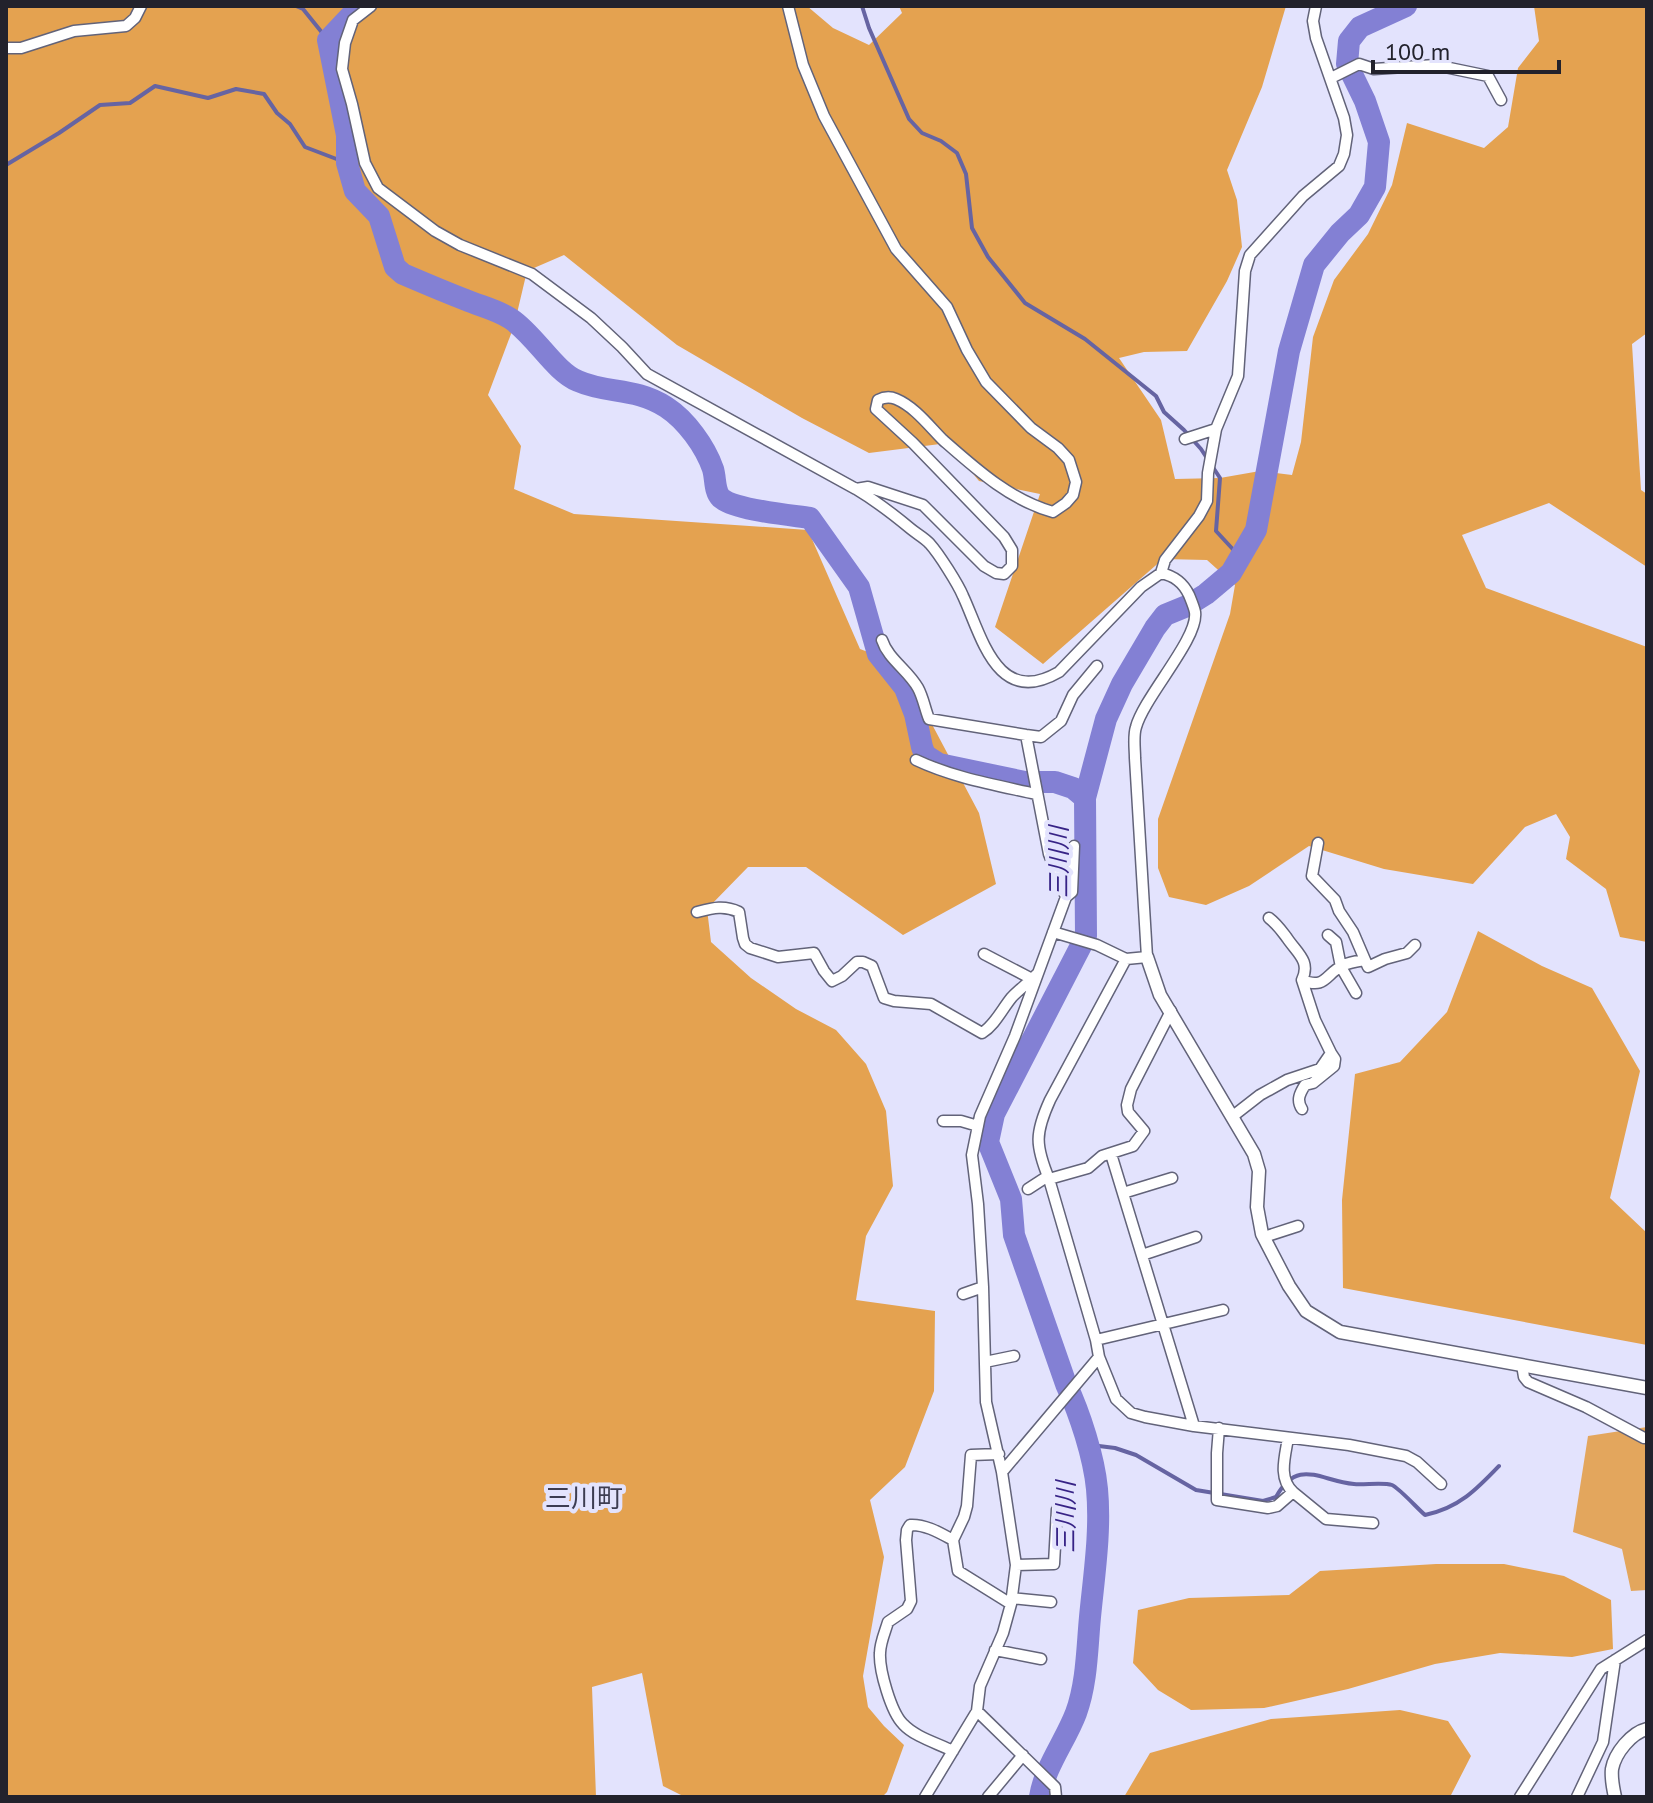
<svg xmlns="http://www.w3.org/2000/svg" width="1653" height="1803" font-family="'PT Sans','Noto Sans JP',sans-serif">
  <rect width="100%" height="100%" fill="#e3e3fd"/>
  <path fill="#e3a65d" d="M1647,1427v163l-16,1 -9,-42 -49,-17 15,-96z"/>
  <path fill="#e4a250" d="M6,6h801l26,22 36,17 33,-32 -3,-7h387l-24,81 -35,83 10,30 5,47 -15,34 -40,70 -43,1 -25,6 42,62 14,59 45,-1 40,-7 32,4 9,-33 12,-105 21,-57 34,-46 24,-49 15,-62 77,25 24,-21 10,-59 21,-27 -5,-35h113v327l-15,11 9,146 6,4v73l-98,-64 -87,32 24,53 161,59v295l-27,-5 -14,-48 -40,-30 4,-22 -14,-23 -31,13 -52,57 -89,-15 -75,-23 -60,40 -43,19 -37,-8 -11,-29v-49l72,-205 5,-29 -28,-25 -44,-1 -120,105 -48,-37 45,-133 -61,-13 -31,-38 -79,10 -67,-35 -125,-73 -113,-90 -37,16 -13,55 -26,69 33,51 -7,43 60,25 234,16 52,119 40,15 79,149 17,71 -93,51 -97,-68h-58l-41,42 4,33 40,36 45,31 40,21 30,34 20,47 7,75 -27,50 -10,64 79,11 -1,80 -29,76 -35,33 14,57 -21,119 5,31 16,19 20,19 -17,47 -5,5h-197l-22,-11 -21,-113 -50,14 4,110h-590z
    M1478,931l64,35 50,22 48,83 -30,127 37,35v112l-304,-57 -1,-88 13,-126 45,-12 47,-50z
    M1436,1564h68l60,12 47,24 2,49 -41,8 -72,-4 -65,11 -87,25 -84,19 -73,2 -33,-20 -25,-27 5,-53 51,-12 100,-3 31,-24z
    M1400,1710l48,11 23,35 -21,41h-326l26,-44 121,-34z"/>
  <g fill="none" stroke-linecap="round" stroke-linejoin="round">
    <path stroke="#6664a2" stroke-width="4" d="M296,6l7,3 25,31
      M862,6l7,22 40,91 13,14 19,8 16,12 9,21 6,54 16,29 37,46 60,36 71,57 8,16 20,18 17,19 19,29 -4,53 25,27
      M6,165l53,-32 41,-28 30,-2 25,-17 53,12 28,-9 28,5 13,19 13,11 15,23 42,16
      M1088,1450l11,-4 16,2 21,7 60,35 67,11 13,-4c22,-40 44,-16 78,-13 10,1 30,-2 38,1 7,3 26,24 33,30 34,-7 52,-26 74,-49"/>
    <path stroke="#8380d4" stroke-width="22" d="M360,6l-32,34 19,95v28l8,28 24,25 16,51 8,7c21,9 42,18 63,26 14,6 32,10 45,19 24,16 44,53 67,62 29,13 57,6 88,26 20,13 39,39 47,62 3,10 1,22 8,29 14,12 69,17 89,20l49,69 19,67 27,34 10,26 7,33 3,8 14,9 86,18h30l18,6 12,10
      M1040,1797c5,-31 25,-55 36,-84 11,-30 11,-64 14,-96 4,-42 11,-86 7,-128 -3,-32 -17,-75 -31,-105l-52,-149 -3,-36 -23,-57 6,-28 92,-178 -1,-138 21,-79 16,-35 33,-56 10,-13 22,-9 19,-12 25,-21 25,-43 33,-179 25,-86 26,-32 19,-18 16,-28 4,-45 -14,-41 -18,-37 2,-23 11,-14 46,-21"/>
    <defs>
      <path id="minor" d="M371,6l-18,14 -8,23 -3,26 10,35 13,59 13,25 57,43 25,14 72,29 59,44 31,29 25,27 209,115c20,12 37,25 55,40 6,5 14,9 19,15 9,10 28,40 33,52 19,41 34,112 96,76l82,-85 20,-14 4,-13 34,-44 8,-15 1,-28 8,-44 22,-53 7,-105 5,-16 53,-59 36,-30 5,-12 3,-19 -3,-17 -28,-80 -3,-17 3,-15
        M788,6l15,59 21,51 72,133 51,58 20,43 19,32 45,46 27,20 11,12 7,22 -3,13 -7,8 -13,9c-43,-12 -77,-43 -110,-72 -14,-14 -28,-33 -47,-41 -7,-3 -12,-2 -18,1l-2,9 37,34 91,94 8,13v16l-8,8 -8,-1 -12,-7 -61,-61 -55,-18 -12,2
        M6,48h15l53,-17 52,-5 9,-8 6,-12
        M1331,78l28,-14 15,5 61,-4 53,11 13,24
        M1185,439l31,-10
        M882,640c6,19 26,30 36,48 5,9 7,21 11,31l97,16 15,2 20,-16 12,-26 24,-29
        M916,760c38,18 80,25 120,34
        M1318,843l-6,33 23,24 4,11 14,21 15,35 17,-8 22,-6 8,-8
        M1066,897l6,-5 2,-46
        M697,912c16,-4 27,-7 42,0l4,26 2,6 5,4 28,9 36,-4 10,18 8,10 10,-5 15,-14h6l9,4 12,32 10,3 37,3 51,29c13,-8 20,-24 30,-36 8,-8 17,-15 25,-23
        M1269,918c8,6 12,12 18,20 10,15 24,23 15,42
        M1053,932l44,13 29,14 21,-2 -12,-199c0,-9 -2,-22 1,-31 8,-30 63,-89 59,-115 -1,-5 -4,-12 -6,-17 -6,-13 -15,-19 -28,-22
        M1328,935l8,7 5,25 15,26
        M984,954l48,25
        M1126,959l-76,141c-15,33 -15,45 -1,79l47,161 3,17 17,42 15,14 14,4 49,9 155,19 57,11 11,6 24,22
        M1302,1109c-6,-9 -2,-16 3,-24l8,-2 21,-17 1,-7 -4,-6
        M1233,1116l27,-21 27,-15 33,-11 11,-16 -16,-33 -13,-40c25,10 23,-7 42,-15 6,-3 15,-4 21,-5
        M943,1121h18l17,5
        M1111,1154l83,272
        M1049,1179l39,-11 14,-12 31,-10 11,-15 -16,-19 -1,-7 4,-16 40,-78
        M1028,1189l20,-13
        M1123,1193l49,-15
        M1264,1237l34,-11
        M1142,1255l54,-18
        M963,1294l20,-7
        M1096,1340l127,-30
        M985,1362l29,-6
        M1522,1365l2,12 4,5 58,25 58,31
        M1219,1428l-2,25v47l51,8 9,-2 16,-14c-15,-14 -8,-35 -5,-54
        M999,1454l-28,1 -4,51 -3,11 -11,23 5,31 53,33
        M1002,1472l97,-115
        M1293,1492l33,27 47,4
        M953,1540c-13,-7 -28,-16 -43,-15l-3,5 -1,10 5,61 -4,8 -19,13c-3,10 -8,21 -8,31 -1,17 11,59 23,71 12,13 34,19 50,27
        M1016,1565l38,-1 3,-55
        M1012,1598l39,4
        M995,1650l46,9
        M977,1711l78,76 1,10
        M925,1797l52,-86 3,-25 23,-53 8,-29 5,-39 -14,-93 -16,-70 -3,-115 -5,-83 -6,-49 8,-39 35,-80 51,-139 -17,-43 -23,-119
        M988,1797l35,-42
        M1520,1797l81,-128 46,-29
        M1577,1797l26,-55 12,-82"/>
      <path id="tertiary" d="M1147,957l13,38 94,159 5,17 -2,36 5,27 27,52 17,25 34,21 307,56
        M1615,1797c-2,-9 -4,-19 -3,-28 3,-16 19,-36 35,-40"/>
    </defs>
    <use href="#minor" stroke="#626379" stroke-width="13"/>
    <use href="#tertiary" stroke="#626379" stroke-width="15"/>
    <use href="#minor" stroke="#fff" stroke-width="10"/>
    <use href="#tertiary" stroke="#fff" stroke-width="12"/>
  </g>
  <g text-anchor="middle" stroke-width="8" stroke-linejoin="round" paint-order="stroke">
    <g font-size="24" font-style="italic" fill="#372386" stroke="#e3e3fd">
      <text transform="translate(1059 862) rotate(-90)" y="8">三川川</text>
      <text transform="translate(1066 1517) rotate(-90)" y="8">三川川</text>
    </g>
    <g font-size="26" fill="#3d3d52" stroke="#e3e3fd">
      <text x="584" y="1507">三川町</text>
    </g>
  </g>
  <rect width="1653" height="1803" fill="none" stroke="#22222c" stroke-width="16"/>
  <path d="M1373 60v12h186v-12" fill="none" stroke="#22222c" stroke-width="4"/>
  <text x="1385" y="60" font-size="24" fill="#22222c" stroke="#e3e3fd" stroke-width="6" paint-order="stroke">100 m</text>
</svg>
